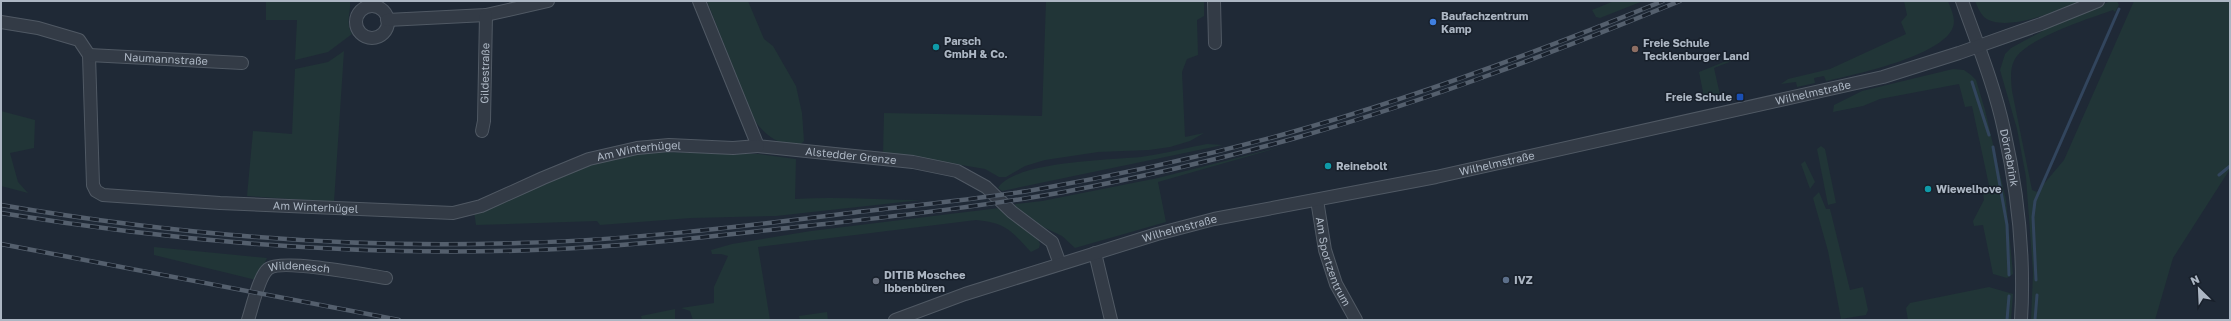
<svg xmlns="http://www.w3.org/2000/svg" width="2231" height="321" font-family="'Golos Text',sans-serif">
  <rect width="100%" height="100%" fill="#1f2936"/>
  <path fill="#213537" d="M266,1h84c1,13 -5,21 2,33l-24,18 -33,8 2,-40h-31z
    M707,1h41l16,38 9,7 23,40 6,27 2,28 -5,5c-21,-1 -35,-11 -46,-28z
    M1046,1h158v15l-7,4 1,35 -11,4 -5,13 3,65 19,-4 -14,8 -20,6 -21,3 -51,2 -53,8 -20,6 -19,11h-7l-14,-8 -65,-11 -37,-3 1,-42 158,3z
    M1614,1h29l-43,17 -4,-1 -4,-7z
    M1904,1h44c3,8 8,18 5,26 -10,29 -100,48 -127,54l-2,-5 -10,2 1,5 -18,4 -1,-5 -15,2 7,-5 42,-10 76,-35 -5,-12 6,-7z
    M1975,1h106c-21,9 -77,33 -97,16 -4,-4 -7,-11 -9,-16z
    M2111,1h6l2,4 -4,7 -2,-2c-23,8 -81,27 -96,46 -8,10 -6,24 -5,35l20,99 5,2 27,-32 70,-159h96v168l-57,89 -18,62h-124l2,-47 -7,-96 -9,-48 -17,-59 5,-16 6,-6 48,-26z
    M344,51l-10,151 -87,-6 6,-65 39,3 3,-65 33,-7z
    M1741,55l1,2 -28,11 7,31 -16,3 -6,-30z
    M1953,69l11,1 7,5 5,5 9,30 21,90 7,74 -6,4 -14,-4 -10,-49 -9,1 -1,-5 11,-21 -1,-8 7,-2 -18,-84 -7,1 -6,-23 -79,15 -17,7 -30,6 1,-7 28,-14z
    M1,111l34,9 -1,28 -24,5 8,29 10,11 -27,-7z
    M1207,144l16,1 -221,46 -4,-3c17,-27 113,-28 143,-31 22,-3 44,-9 66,-13z
    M1288,145l-130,37 8,40 -91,26 -13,-12 -23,-11 -26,-19 3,-2 26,-3 116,-23z
    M1821,146l4,3 11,54 -8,2 -11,-56z
    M656,152l103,2 37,5 -1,40c42,-3 84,1 126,1l-145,16 -85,2 -91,7 -3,-4 -121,4 -2,-13 101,-44 59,-14z
    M1805,161l10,21 -5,7 -9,-25z
    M1819,192l7,17h4l20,81 13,-3 5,23 -2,5 -25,4 -13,-68 -15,-53z
    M999,208l38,29 3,7 -1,4 -8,4c-20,-21 -24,-29 -55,-32l-218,27 12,73h-77l-3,-9 -9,-3 33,-5v-16l14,-31 -7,-2h-9l-1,-4 21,-6 79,-13z
    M154,247l113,11 -11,22 -102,-25z
    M1989,287l24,7 -2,26h-103l-2,-12 4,-5z
    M675,309v10l-2,1h-31l-1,-4z
    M827,312l1,8h-28l-1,-4z"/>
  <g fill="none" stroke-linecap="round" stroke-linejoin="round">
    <path stroke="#32455d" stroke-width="3" d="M1972,82l17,53
      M1993,147l14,78 2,50
      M2219,175l11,-9
      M2036,280l-3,-63 2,-16 84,-192
      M2007,320l2,-24
      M2035,320l2,-25"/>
    <defs>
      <g id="minor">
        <path id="s1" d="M699,1l59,145 155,16 44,9 29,16 26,25 40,30 8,22"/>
        <path d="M1214,1l1,42"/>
        <path id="s2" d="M1962,1c15,42 33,86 42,129 14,63 21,126 17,190"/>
        <circle cx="372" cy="22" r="16"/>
        <path d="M387,20l99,-5 62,-14"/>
        <path id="s3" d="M1,22l37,6 41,12 10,15 4,130 3,6 7,4 117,8 233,10 28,-7 62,-28 46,-19 48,-11 32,-3 64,3 25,-2"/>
        <path id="s4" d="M89,55l153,8"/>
        <path id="s5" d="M482,131l2,-10 2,-106"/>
        <path id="s6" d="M1317,200l8,50 11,34 20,36"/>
        <path d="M1095,253l16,67"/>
        <path id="s7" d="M248,320c4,-12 11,-44 20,-51 13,-11 98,6 118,9"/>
        <path id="s8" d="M895,320l70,-26 192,-60 57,-15 222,-42 447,-100 76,-24 82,-29 57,-23"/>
      </g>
    </defs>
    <use href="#minor" stroke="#505964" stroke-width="14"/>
    <use href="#minor" stroke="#333b46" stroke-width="12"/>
    <defs>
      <path id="rail" d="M1,205c170,29 346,44 518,38 111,-3 221,-16 331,-30 59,-7 119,-13 178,-22 86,-15 173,-34 257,-57 129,-36 255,-83 378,-133
        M1,213c183,30 372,45 558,36 89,-4 177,-16 266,-25 80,-9 160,-18 239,-32 79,-15 157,-33 235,-55 130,-37 256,-85 381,-136
        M1,244l398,76"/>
    </defs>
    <use href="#rail" stroke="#545f6d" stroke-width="4.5"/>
    <use href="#rail" stroke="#18202b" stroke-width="3" stroke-dasharray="9" stroke-linecap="butt"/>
  </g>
  <circle fill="#3f7fe0" stroke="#18202b" stroke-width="1.5" cx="1433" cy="22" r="4"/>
  <g fill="#0f9aa8" stroke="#18202b" stroke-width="1.5">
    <circle cx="936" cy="47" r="4"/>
    <circle cx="1328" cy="166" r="4"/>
    <circle cx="1928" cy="189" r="4"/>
  </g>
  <circle fill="#8d6e63" stroke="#18202b" stroke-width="1.5" cx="1635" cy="49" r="4"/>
  <rect fill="#1a4fb4" stroke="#18202b" stroke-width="1.5" x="1736" y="93" width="8" height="8" rx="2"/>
  <circle fill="#5c6f8a" stroke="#18202b" stroke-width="1.5" cx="1506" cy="280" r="4"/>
  <circle fill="#6b7280" stroke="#18202b" stroke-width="1.5" cx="876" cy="281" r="4"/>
  <g text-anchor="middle" stroke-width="3" stroke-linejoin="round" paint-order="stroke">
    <g font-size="11" font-weight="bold" fill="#acb6c3" stroke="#18202b" text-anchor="start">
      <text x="1441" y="20">Baufachzentrum<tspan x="1441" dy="13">Kamp</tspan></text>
      <text x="944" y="45">Parsch<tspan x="944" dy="13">GmbH &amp; Co.</tspan></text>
      <text x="1643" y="47">Freie Schule<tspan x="1643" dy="13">Tecklenburger Land</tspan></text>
      <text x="1732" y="101" text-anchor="end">Freie Schule</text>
      <text x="1336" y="170">Reinebolt</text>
      <text x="1936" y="193">Wiewelhove</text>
      <text x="884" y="279">DITIB Moschee<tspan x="884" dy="13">Ibbenbüren</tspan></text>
      <text x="1514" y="284">IVZ</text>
    </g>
    <g font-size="11" fill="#acb6c3" stroke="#18202b">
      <text dy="4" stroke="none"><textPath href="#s4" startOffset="77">Naumannstraße</textPath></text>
      <text dy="4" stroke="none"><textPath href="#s5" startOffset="58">Gildestraße</textPath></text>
      <text dy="4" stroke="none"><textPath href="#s8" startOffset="947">Wilhelmstraße</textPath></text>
      <text dy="4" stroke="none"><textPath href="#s3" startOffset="791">Am Winterhügel</textPath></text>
      <text dy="4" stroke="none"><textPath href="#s1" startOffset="250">Alstedder Grenze</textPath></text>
      <text dy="4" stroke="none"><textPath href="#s2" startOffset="164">Dörnebrink</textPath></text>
      <text dy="4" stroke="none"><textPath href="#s8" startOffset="623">Wilhelmstraße</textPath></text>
      <text dy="4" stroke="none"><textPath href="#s3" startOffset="456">Am Winterhügel</textPath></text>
      <text dy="4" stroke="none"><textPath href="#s8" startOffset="299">Wilhelmstraße</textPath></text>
      <text dy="4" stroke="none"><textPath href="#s6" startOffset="64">Am Sportzentrum</textPath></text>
      <text dy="4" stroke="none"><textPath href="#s7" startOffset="87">Wildenesch</textPath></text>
    </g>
  </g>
  <rect width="2231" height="321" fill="none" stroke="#acb6c3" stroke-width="4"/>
  <g transform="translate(2199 289) rotate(336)" stroke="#18202b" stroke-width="3" paint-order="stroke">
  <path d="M0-3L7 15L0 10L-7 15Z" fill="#acb6c3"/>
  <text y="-6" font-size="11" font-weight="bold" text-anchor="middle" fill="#acb6c3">N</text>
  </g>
</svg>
